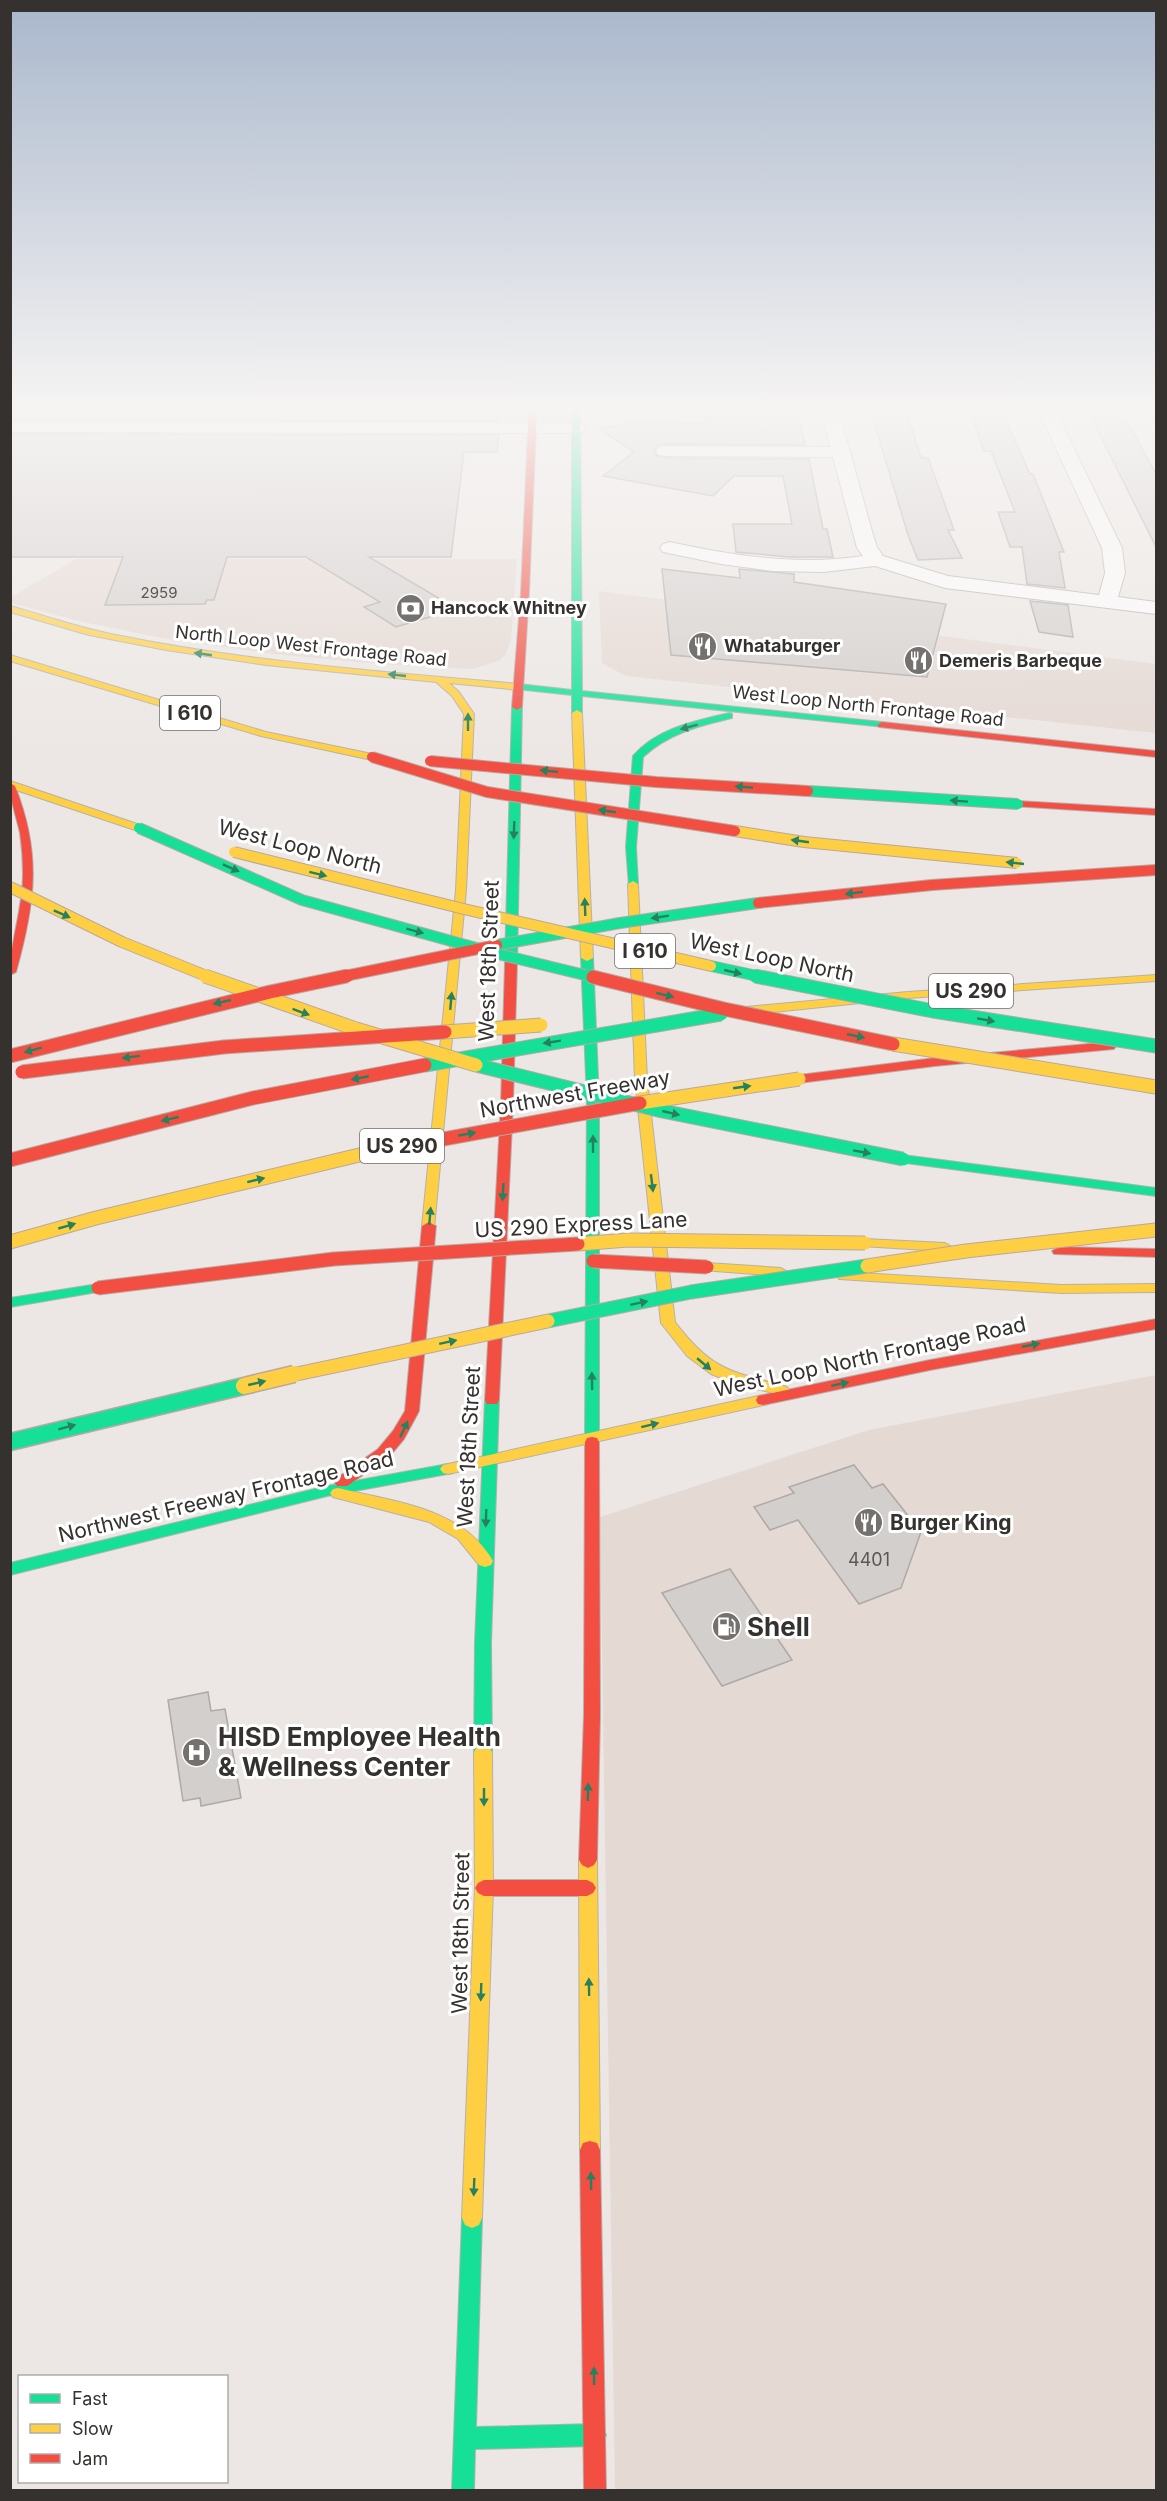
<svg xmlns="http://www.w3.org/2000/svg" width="1167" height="2501" font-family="Inter,sans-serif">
  <rect width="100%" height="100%" fill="#ece7e4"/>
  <path fill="#e5d9d3" d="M76,559h441l-6,82 -6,14 -5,5 -27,9 -93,-5 -106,-10 -112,-16 -79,-16 -72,-19 -1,-5z
    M599,591l557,73v69l-530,-57 -24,-13z
    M1156,1375v1115h-541l-15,-973 269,-87z"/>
  <path fill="#d3cfcd" stroke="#ada9a6" stroke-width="1.5" d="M10,405h491l-1,16 -490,-1z
    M704,405h92l9,40 -140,-1 -8,2 -3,5 3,5 8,2 144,1 14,70h4l6,28h-43l-54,-5 -3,-28h59l-9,-48h-49l-21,20 -110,-20 31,-24 -35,-23 39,-7 68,1z
    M869,405l36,2 16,51h7l7,19 19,53h-6l14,28 -44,2 -10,-25z
    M968,405h31l31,69h3l31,78h-5l6,36 -38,-4 -5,-37h-12l-12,-35h17l-24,-61h-7z
    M1085,405h33l38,69v73z
    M10,434l489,1 -2,17h-33l-13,105h-82l88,52 -61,18 -32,-20 16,-5 -74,-45h-79l-13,43h-7l-2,4 -100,1 18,-48h-113z
    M662,569l78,9 -1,-9 55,5v8l152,22 -19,73 -256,-22z
    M1030,601l38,4 5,32 -34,-5z
    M854,1465l18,23 11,-4 38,48 -20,56 -42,16 -61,-84 -28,10 -16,-23 40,-14 -5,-6z
    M730,1569l62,91 -70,26 -60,-93z
    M208,1692l3,19 14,-2 16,89 -40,8 -1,-8 -17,3 -15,-101z"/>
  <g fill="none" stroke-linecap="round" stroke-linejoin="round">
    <defs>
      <path id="street" d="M820,405h17l36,130 4,12 6,9 65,20 151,19 6,-22 -3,-25 -66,-143h17l69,143 3,25 -7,24 38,5v12l-211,-26 -70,-22 -51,6 -51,-1 -52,-7 -58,-12 -3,-4 3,-4 7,-2c64,14 128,24 193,14l-6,-8 -24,-91 -168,-1 -6,-1 -3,-4 3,-4 6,-1 165,1z
        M10,422l566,1 6,1 3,4 -3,4 -6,1 -566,-1z"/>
      <path id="fast" d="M572,405h8l2,286 300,31 5,3 -2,2 -303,-31v17l-5,3 -5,-3v-18l-56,-6 -2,-2 5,-3 53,6z
        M517,704l5,3 -5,256 -6,3 -6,-3 7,-256z
        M729,713l3,1v4c-33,8 -63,15 -89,39l-7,90 2,37 -1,2h-8l-3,-39 7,-91c24,-28 62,-35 96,-43z
        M587,955l6,3 6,142v342l-2,4h-10l-2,-4 2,-342 -6,-142z
        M903,1155l253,33v8l-258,-34 -1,-3 1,-3z
        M98,1284l5,1 2,3 -2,3 -93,16v-9z
        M492,1395l5,1 2,4 -8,243 1,109 -3,5 -6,2 -6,-2 -3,-5 1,-109 10,-243 2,-4z
        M448,1464l5,1 3,4 -3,4 -126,23 -317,79v-12l317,-77z
        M472,2208l7,3 3,7 -6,209 119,-3 8,3 3,8 -3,8 -8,3 -120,3 -1,41h-22l10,-272 3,-7z"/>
      <path id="slow" d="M10,606c36,10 70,22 106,29 133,27 268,37 403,49l5,3 -5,3 -70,-7 10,9 15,22 -8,176 -32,339h-10l-2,-3 34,-336 8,-176 -12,-18 -16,-14 -170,-17 -100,-15 -77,-15 -79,-23z
        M10,655l256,77 106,22 5,3 -5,3 -111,-24 -251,-75z
        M577,710l5,3 11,245 -6,3 -6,-3 -9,-245z
        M10,781l133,45 1,2 -5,3 -4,-1 -125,-42z
        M633,881l5,3 9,196 28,242c38,50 56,49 112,65l2,3 -2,3 -5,2 -42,-10 -29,-11 -24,-18 -26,-33 -26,-243 -7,-196z
        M1156,975v6l-248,17 -162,17 -6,-4 6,-4 162,-15z
        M865,1239l80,4 7,4 -7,4 -85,-5 -2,-3z
        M707,1263l74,5 7,4 -7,4 -79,-6 -2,-3 2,-3z
        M844,1272l217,13 95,-1v8l-95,1 -222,-14 -2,-3 2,-3z
        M763,1395l5,1 2,4 -2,4 -320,70 -5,-1 -3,-4 3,-4 5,-1z
        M338,1488c55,14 124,19 155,73l-2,4 -6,2 -6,-2 -21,-26 -29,-17 -96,-25 -3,-4 3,-4z
        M483,1745l6,2 3,5 1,136 -11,330 -3,7 -7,3 -7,-3 -3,-7 13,-330 -1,-136 3,-5z
        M588,1852l6,3 3,5 3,290 -3,7 -7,2 -7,-2 -3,-7 -1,-290 3,-5z"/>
      <path id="jam" d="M529,405h8l-8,187 -7,115 -5,3 -5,-3 9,-115z
        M882,722l274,29v6l-277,-30 -2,-2z
        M10,783l5,3c27,69 20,117 1,186l-6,3c0,-34 13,-66 13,-101 0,-14 -1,-27 -3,-41 -4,-18 -10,-32 -10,-50z
        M1018,801l138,8v6l-142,-9v-4z
        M511,960l6,3 -4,140 -14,297 -2,4h-10l-2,-4 16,-297 4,-140z
        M1110,1042l4,1 2,3 -2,3 -179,17 -136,17 -6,-4 6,-4 136,-17z
        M429,1222l7,4 -17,185 -15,28 -15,18 -42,29h-10l-3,-4 3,-4 41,-29 15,-18 12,-20 17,-185z
        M1059,1247l97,2v8l-102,-3 -2,-3z
        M1156,1319v10l-226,41 -167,35 -5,-1 -2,-4 2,-4 5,-1 167,-35z
        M592,1437l5,1 2,4 1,273 -3,145 -3,5 -6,3 -6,-3 -3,-5 5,-145 1,-273 2,-4z
        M484,1880h103l6,3 3,5 -3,5 -6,3h-103l-6,-3 -3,-5 3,-5z
        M590,2141l7,2 3,7 6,340h-22l-4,-340 3,-7z"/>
    </defs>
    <use href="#street" stroke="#b4b1af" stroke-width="2"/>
    <use href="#fast" stroke="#b4b1af" stroke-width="2"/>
    <use href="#slow" stroke="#b4b1af" stroke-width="2"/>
    <use href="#jam" stroke="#b4b1af" stroke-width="2"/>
    <use href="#street" fill="#fcfbfb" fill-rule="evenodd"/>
    <use href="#fast" fill="#16e098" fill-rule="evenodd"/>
    <use href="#slow" fill="#ffcf43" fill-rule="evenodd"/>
    <use href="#jam" fill="#f24e42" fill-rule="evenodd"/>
    <defs>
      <path id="fast-bridge-far2" d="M808,791l210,13
        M139,828l163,72 200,55 91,22
        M497,945l123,-22 138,-20
        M711,966l51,11"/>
      <path id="fast-bridge-far1" d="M589,976l4,1
        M755,976l178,35 223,35
        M425,1065l296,-51
        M476,1065l186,46 241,48
        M548,1321l143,-29 176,-26"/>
      <path id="fast-bridge" d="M10,1442l234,-56"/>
      <path id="slow-bridge-far2" d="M735,831l69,11 213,21
        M234,852l234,58 243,56
        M10,887l112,55 87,35"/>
      <path id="slow-bridge-far1" d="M205,976l151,53 120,36
        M445,1032l96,-7
        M893,1044l263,43
        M640,1103l159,-24
        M10,1242l86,-24 276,-66
        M578,1244l50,-4 237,3
        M867,1266l99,-15 190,-21
        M287,1376l261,-55"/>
      <path id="slow-bridge" d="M244,1386l50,-12"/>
      <path id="jam-bridge-far1" d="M372,757l115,35 248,39
        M430,761l226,21 152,9
        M758,903l174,-18 224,-15
        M340,977l157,-32"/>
      <path id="jam-bridge" d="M593,977l131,32 169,35
        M10,1056l260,-64 77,-16
        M22,1072l202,-25 221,-15
        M372,1152l268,-49
        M10,1160l243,-62 172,-33
        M593,1261l114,6
        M98,1288l236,-29 244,-15"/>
    </defs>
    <use href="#fast-bridge-far2" stroke="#b8a89f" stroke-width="12" stroke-linecap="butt"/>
    <use href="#fast-bridge-far1" stroke="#b8a89f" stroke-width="15" stroke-linecap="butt"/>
    <use href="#fast-bridge" stroke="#b8a89f" stroke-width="19" stroke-linecap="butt"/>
    <use href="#slow-bridge-far2" stroke="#b8a89f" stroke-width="12" stroke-linecap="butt"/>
    <use href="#slow-bridge-far1" stroke="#b8a89f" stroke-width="15" stroke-linecap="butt"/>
    <use href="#slow-bridge" stroke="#b8a89f" stroke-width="19" stroke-linecap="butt"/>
    <use href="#jam-bridge-far1" stroke="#b8a89f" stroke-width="12" stroke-linecap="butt"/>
    <use href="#jam-bridge" stroke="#b8a89f" stroke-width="15" stroke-linecap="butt"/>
    <use href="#fast-bridge-far2" stroke="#16e098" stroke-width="10"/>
    <use href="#fast-bridge-far1" stroke="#16e098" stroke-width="13"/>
    <use href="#fast-bridge" stroke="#16e098" stroke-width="16"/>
    <use href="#slow-bridge-far2" stroke="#ffcf43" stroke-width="10"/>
    <use href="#slow-bridge-far1" stroke="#ffcf43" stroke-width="13"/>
    <use href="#slow-bridge" stroke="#ffcf43" stroke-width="16"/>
    <use href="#jam-bridge-far1" stroke="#f24e42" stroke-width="10"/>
    <use href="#jam-bridge" stroke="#f24e42" stroke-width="13"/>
  </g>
  <defs><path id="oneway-solid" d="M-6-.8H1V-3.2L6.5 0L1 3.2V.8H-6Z" transform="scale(1.5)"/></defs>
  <g fill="#27805e">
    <use href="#oneway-solid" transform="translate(203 654) rotate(-172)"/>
    <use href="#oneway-solid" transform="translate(397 675) rotate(-174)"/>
    <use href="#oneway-solid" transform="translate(468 722) rotate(-90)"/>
    <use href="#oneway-solid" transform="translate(689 727) rotate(165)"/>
    <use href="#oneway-solid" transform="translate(549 771) rotate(-174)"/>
    <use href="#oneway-solid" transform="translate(744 787) rotate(-176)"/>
    <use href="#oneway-solid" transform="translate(959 801) rotate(-176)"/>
    <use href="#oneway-solid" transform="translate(607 811) rotate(-171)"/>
    <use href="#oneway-solid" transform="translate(514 830) rotate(92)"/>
    <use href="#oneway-solid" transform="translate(800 841) rotate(-172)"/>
    <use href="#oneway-solid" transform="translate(1015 863) rotate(-174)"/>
    <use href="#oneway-solid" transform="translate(231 868) rotate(24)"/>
    <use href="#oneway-solid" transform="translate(318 874) rotate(14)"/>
    <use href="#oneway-solid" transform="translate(854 893) rotate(173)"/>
    <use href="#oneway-solid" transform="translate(585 907) rotate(-92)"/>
    <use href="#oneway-solid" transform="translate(62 914) rotate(24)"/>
    <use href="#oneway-solid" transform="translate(660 917) rotate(171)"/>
    <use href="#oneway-solid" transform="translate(415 931) rotate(15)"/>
    <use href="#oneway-solid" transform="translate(733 972) rotate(13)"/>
    <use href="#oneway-solid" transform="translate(665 995) rotate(14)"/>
    <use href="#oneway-solid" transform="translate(451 1001) rotate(-85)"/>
    <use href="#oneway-solid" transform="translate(222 1002) rotate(167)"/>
    <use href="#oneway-solid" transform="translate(301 1012) rotate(20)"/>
    <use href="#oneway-solid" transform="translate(986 1020) rotate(10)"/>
    <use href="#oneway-solid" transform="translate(856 1036) rotate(12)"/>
    <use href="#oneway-solid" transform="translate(552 1042) rotate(171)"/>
    <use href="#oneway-solid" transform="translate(33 1050) rotate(165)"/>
    <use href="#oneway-solid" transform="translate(131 1057) rotate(173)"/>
    <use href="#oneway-solid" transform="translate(360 1078) rotate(169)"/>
    <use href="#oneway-solid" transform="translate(742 1087) rotate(-8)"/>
    <use href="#oneway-solid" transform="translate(671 1113) rotate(13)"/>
    <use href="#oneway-solid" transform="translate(170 1119) rotate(166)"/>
    <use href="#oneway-solid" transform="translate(467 1134) rotate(-10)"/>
    <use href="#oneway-solid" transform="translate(593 1144) rotate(-90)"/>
    <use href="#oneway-solid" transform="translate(862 1152) rotate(10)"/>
    <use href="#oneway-solid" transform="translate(256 1180) rotate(-14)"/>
    <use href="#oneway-solid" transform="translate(652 1183) rotate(83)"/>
    <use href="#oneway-solid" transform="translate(503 1192) rotate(93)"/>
    <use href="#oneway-solid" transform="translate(430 1216) rotate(-85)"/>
    <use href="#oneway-solid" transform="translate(67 1226) rotate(-16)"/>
    <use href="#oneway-solid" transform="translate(639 1303) rotate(-12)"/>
    <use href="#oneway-solid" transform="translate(448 1342) rotate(-12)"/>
    <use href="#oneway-solid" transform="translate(1031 1345) rotate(-11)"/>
    <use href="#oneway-solid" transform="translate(704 1364) rotate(40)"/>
    <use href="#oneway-solid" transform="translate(592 1381) rotate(-91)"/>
    <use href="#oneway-solid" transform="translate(257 1383) rotate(-13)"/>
    <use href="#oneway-solid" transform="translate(840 1384) rotate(-12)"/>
    <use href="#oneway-solid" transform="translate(650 1425) rotate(-14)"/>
    <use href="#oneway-solid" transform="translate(67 1427) rotate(-15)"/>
    <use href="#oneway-solid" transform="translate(404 1429) rotate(-65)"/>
    <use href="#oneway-solid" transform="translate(486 1518) rotate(92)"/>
    <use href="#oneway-solid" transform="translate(588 1792) rotate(-88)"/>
    <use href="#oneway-solid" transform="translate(484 1797) rotate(90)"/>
    <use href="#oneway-solid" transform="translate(589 1987) rotate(-91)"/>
    <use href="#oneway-solid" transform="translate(481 1992) rotate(92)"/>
    <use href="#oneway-solid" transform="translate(591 2181) rotate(-91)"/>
    <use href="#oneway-solid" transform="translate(474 2187) rotate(92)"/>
    <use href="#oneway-solid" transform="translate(594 2376) rotate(-91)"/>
  </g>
  <linearGradient id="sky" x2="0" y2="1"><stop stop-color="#a9b7cc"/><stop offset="0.54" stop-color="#f6f4f3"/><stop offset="1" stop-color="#f6f4f3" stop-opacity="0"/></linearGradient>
  <rect width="1167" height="755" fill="url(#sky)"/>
  <defs>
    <symbol id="bank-disc" viewBox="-11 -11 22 22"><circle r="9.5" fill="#75716e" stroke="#fff"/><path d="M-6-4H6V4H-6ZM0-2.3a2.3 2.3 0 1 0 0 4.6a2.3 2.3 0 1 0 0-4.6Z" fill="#fff"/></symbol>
    <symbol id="restaurant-disc" viewBox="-11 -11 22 22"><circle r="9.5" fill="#75716e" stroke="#fff"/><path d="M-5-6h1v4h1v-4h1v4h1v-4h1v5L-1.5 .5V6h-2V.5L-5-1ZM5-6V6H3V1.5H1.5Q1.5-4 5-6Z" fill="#fff"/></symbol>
    <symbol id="fuel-disc" viewBox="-11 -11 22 22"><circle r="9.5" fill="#75716e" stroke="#fff"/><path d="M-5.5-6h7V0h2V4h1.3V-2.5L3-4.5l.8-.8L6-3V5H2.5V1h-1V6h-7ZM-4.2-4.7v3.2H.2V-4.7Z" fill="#fff"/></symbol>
    <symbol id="hospital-disc" viewBox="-11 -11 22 22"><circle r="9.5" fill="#75716e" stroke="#fff"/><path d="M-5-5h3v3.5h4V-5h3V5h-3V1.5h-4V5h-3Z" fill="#fff"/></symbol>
  </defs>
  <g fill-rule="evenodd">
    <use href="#bank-disc" x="394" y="592" width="33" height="33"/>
    <use href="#restaurant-disc" x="686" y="630" width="33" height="33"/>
    <use href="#restaurant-disc" x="902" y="644" width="33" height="33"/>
    <use href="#restaurant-disc" x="852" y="1506" width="33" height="33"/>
    <use href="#fuel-disc" x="710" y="1610" width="33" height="33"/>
    <use href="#hospital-disc" x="180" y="1736" width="33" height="33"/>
  </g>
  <g text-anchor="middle" stroke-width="6" stroke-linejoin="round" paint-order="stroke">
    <g font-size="15" fill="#5c5856">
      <text x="159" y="598">2959</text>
    </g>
    <g font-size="18" font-weight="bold" fill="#35312f" stroke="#fff" text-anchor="start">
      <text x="431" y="614">Hancock Whitney</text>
      <text x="724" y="652">Whataburger</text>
      <text x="939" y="667">Demeris Barbeque</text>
    </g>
    <g font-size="18" fill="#35312f" stroke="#fff">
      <text transform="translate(311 646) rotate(6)" y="6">North Loop West Frontage Road</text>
      <text transform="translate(868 706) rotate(6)" y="6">West Loop North Frontage Road</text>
    </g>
    <g font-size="18" fill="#5c5856">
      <text x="869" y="1566">4401</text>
    </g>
    <g fill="#fff" stroke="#726f6d" stroke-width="1.5">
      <rect x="160" y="696" width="60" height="34" rx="4.5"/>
      <rect x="615" y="934" width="60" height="34" rx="4.5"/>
      <rect x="929" y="974" width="84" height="34" rx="4.5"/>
      <rect x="360" y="1129" width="84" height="34" rx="4.5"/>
    </g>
    <g font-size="20" font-weight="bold" fill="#35312f">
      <text x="190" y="720">I 610</text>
      <text x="645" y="958">I 610</text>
      <text x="971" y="998">US 290</text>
      <text x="402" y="1153">US 290</text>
    </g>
    <g font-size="21" fill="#35312f" stroke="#fff">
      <text transform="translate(300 847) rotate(14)" y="7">West Loop North</text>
      <text transform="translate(772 958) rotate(12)" y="7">West Loop North</text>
      <text transform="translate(489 961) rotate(-88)" y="7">West 18th Street</text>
      <text transform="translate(575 1094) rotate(-10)" y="7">Northwest Freeway</text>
      <text transform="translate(581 1225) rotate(-3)" y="7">US 290 Express Lane</text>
      <text transform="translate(870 1357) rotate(-12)" y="7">West Loop North Frontage Road</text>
      <text transform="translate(469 1447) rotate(-87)" y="7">West 18th Street</text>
      <text transform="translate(226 1497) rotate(-13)" y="7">Northwest Freeway Frontage Road</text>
      <text transform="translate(461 1933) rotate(-89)" y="7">West 18th Street</text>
    </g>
    <g font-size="21" font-weight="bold" fill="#35312f" stroke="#fff" text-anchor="start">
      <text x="890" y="1530">Burger King</text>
    </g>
    <g font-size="26" font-weight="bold" fill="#35312f" stroke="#fff" text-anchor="start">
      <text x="747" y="1636">Shell</text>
      <text x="218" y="1746">HISD Employee Health<tspan x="218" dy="30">&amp; Wellness Center</tspan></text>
    </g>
  </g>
  <rect width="1167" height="2501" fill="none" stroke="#35312f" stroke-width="24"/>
  <rect x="18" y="2375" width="210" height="108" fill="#ffffff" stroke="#aeadac" stroke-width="1.5"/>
  <rect x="30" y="2394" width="30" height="9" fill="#16e098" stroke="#aeadac" stroke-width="1.5"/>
  <text x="72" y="2405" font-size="18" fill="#35312f">Fast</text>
  <rect x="30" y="2424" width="30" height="9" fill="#ffcf43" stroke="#aeadac" stroke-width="1.5"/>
  <text x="72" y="2435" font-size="18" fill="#35312f">Slow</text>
  <rect x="30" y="2454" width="30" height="9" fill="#f24e42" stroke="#aeadac" stroke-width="1.5"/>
  <text x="72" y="2465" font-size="18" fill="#35312f">Jam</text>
</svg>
